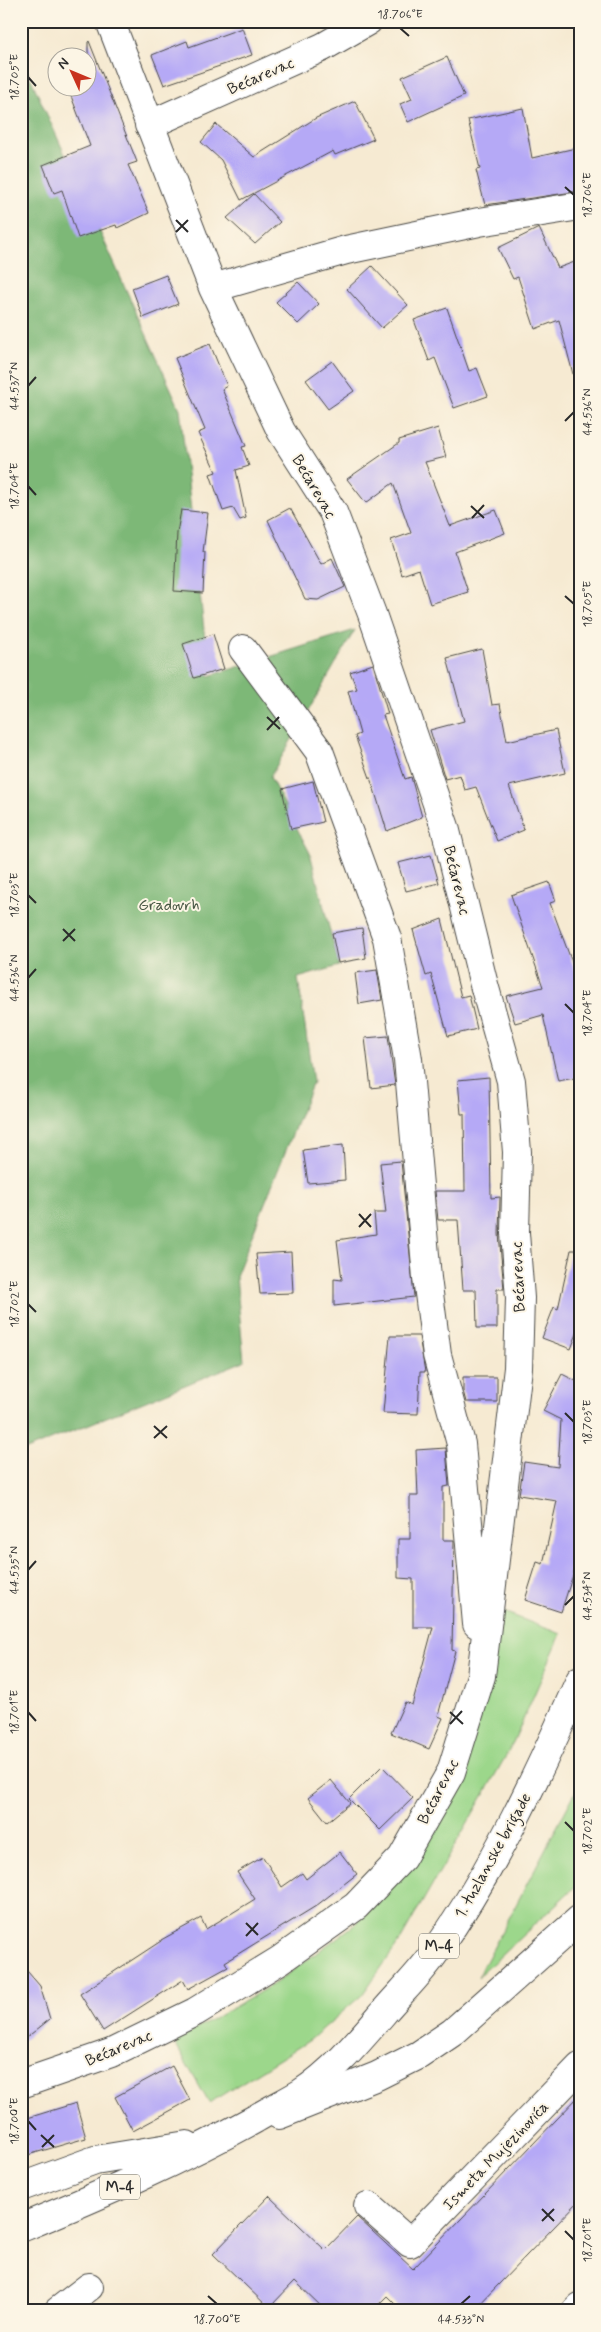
<svg xmlns="http://www.w3.org/2000/svg" width="601" height="2332" font-family="Mynerve,sans-serif">
  <rect width="100%" height="100%" fill="#fcf5e5"/>
  <filter id="ink" filterUnits="userSpaceOnUse"><feTurbulence type="fractalNoise" baseFrequency=".02" numOctaves="2"/><feDisplacementMap in="SourceGraphic" scale="10" xChannelSelector="R" yChannelSelector="G"/><feConvolveMatrix kernelMatrix="1 2 1 2 8 2 1 2 1" color-interpolation-filters="sRGB"/></filter>
  <filter id="wash" filterUnits="userSpaceOnUse"><feTurbulence type="fractalNoise" baseFrequency=".0096" numOctaves="4" result="noise"/><feDisplacementMap in="SourceGraphic" scale="20" xChannelSelector="R" yChannelSelector="G"/><feGaussianBlur stdDeviation="1.12" result="paint"/><feColorMatrix in="noise" values="0 0 0 0 0 0 0 0 0 0 0 0 0 0 0 0 0 1.4 0 .05"/><feComposite in="paint" operator="in"/></filter>
  <g filter="url(#wash)">
    <rect width="100%" height="100%" fill="#f6ead2"/>
    <path fill="#9cd78b" stroke="#64815b" d="M501,1611l60,23 -50,113 -111,194 -38,54 -52,45 -101,63 -35,-61 103,-60 80,-59 28,-29 26,-33z
      M580,1783v99l-102,95z"/>
    <path fill="#7db877" stroke="#547251" d="M21,57l159,352 29,267 146,-46 -85,147 40,76 29,113 -41,12 15,104 -77,194 8,85 -223,91z"/>
    <g id="blocks">
      <path fill="#b5a9f6" d="M242,28l10,27 -88,30 -12,-30 35,-14 2,6z
        M89,41l48,121 -9,3 21,48 -32,15 -1,-3 -38,13 -16,-48 -8,3 -11,-28 47,-19 -22,-58h20v-46z
        M447,57l17,39 -56,26 -8,-18 12,-5 -10,-22z
        M355,101l19,38 -39,16 -2,-4 -92,49 -20,-40 -20,-18 15,-18 38,33 62,-39z
        M523,108l9,50 48,-11v44l-95,14 -9,-35 4,-1 -12,-49z
        M254,194l26,28 -25,22 -28,-26z
        M539,228l19,40 22,-8v113l-7,1 -14,-54 -24,9 -17,-52 -5,2 -15,-31z
        M372,266l36,39 -26,23 -35,-39z
        M166,275l12,29 -35,14 -11,-30z
        M298,282l21,22 -21,20 -22,-22z
        M447,308l22,63 8,-3 11,28 -34,12 -19,-50 -6,3 -15,-41z
        M210,344l17,42 -5,3 24,57 -4,1 7,19 -13,4 10,48 -6,2 -7,-12 -10,3 -13,-37 6,-2 -18,-39 7,-3 -30,-72z
        M332,361l22,30 -26,18 -22,-29z
        M438,428l8,29 -21,5 25,64 46,-16 9,23 -50,19 13,40 -38,12 -11,-35 -17,6 -11,-35 20,-7 -18,-50 -27,20 -19,-24 52,-36v-3z
        M290,508l31,56 11,-6 13,29 -27,13 -13,-1 -37,-79z
        M181,510l27,3 -5,39h2l-2,41 -29,-2 3,-58z
        M213,634l11,35 -30,9 -11,-34z
        M482,649l10,56 8,-1 7,37 49,-11 9,43 -56,13 15,44 -27,11 -21,-54 -11,3 -5,-15 -15,4 -15,-49 34,-9 -17,-63z
        M373,664l15,50 -5,1 22,64 6,-2 11,40 -35,14 -13,-42 -19,-53 5,-2 -12,-43 9,-2 -7,-17z
        M313,781l10,41 -32,7 -9,-40z
        M431,855l8,28 -33,8 -8,-28z
        M549,882l7,19 -6,2 30,81v93l-22,4 -15,-66 -28,8 -9,-27 37,-9 -32,-92z
        M442,919l19,78 8,-2 8,34 -29,7 -17,-62 -5,2 -13,-46z
        M362,928l4,30 -28,5 -6,-30z
        M377,970l5,30 -23,4 -4,-31z
        M388,1036l7,49 -24,3 -6,-50z
        M489,1077l2,121 9,-1 -1,37 5,55h-7v39h-20l-1,-38h-13l-5,-70h-20l-3,-29h30l-1,-77h-3l-3,-34z
        M343,1145l2,35 -37,3 -5,-33z
        M401,1161l13,136 -80,9v-27l8,1 -5,-40 39,-6 -2,-21h12l-6,-50z
        M571,1250h9v76l-9,23 -29,-11 12,-31 4,2z
        M291,1252l2,41 -33,1 -4,-40z
        M390,1336h29l6,36h-5l-2,42 -35,-1z
        M562,1374l18,9v170l-19,59 -36,-12 12,-38 6,2 14,-63 -38,-6 5,-33 34,5 3,-47 -18,-9z
        M463,1377h34v25h-31l-3,-11z
        M446,1448l3,38 -6,1v53h11l-2,110 3,1 -17,65 5,2 -14,31 -38,-16 14,-31 7,3 21,-78h-20v-48l-15,-1v-39h12v-43h8l-2,-46z
        M382,1766l31,32 -33,32 -31,-31z
        M331,1780l19,23 -23,19 -19,-24z
        M340,1852l17,22 -41,32 -91,56 3,5 -40,22 -5,-9 -80,51 -23,-37 81,-53v-1l40,-22 5,11 49,-30 -18,-27 26,-15 19,30 20,-14 4,6z
        M21,1964l19,22 10,33 -29,23z
        M172,2066l18,34 -57,31 -18,-34z
        M580,2095v105l-107,111h-71l-15,-15 -15,15h-46l-31,-30 -26,27 -56,-54 56,-58 56,54 32,-33 56,52z
        M76,2103l10,35 -65,19v-37z"/>
    </g>
  </g>
  <g filter="url(#ink)">
    <use href="#blocks" fill-opacity="0" stroke="#494844" stroke-width="1"/>
    <g fill="none" stroke-linecap="round" stroke-linejoin="round">
      <defs>
        <path id="minor" d="M149,125l174,-78 45,-26
          M213,288l133,-38 133,-28 101,-16
          M243,649l76,102 68,187 21,121 19,219 10,77 24,89 16,180
          M21,2084l90,-31 84,-41 85,-52 76,-54 46,-48 49,-86 30,-96 37,-308 2,-70 -5,-65 2,-81 -6,-71 -28,-100 -38,-154 -73,-213 -39,-102 -52,-81 -68,-143 -103,-267
          M279,2115l98,-39 42,-21 34,-23 127,-113
          M368,2206l42,37 170,-176
          M58,2311l31,-24
          M576,2311l4,-4"/>
        <path id="major" d="M21,2187l74,-27 92,-15
          M21,2228c80,-33 158,-67 234,-109 15,-9 31,-17 46,-26 32,-21 57,-51 82,-80 17,-20 38,-40 53,-62 59,-84 102,-177 144,-271"/>
      </defs>
      <use href="#minor" stroke="#494844" stroke-width="30"/>
      <use href="#major" stroke="#494844" stroke-width="30"/>
      <use href="#minor" stroke="#fff" stroke-width="28"/>
      <use href="#major" stroke="#fff" stroke-width="28"/>
    </g>
  </g>
  <path fill="none" stroke="#2b2b2b" stroke-width="2" d="M400,28l9,8M28,77l8,9M565,187l9,8M176,220l12,12M176,232l12,-12M28,386l8,-9M565,421l9,-9M28,486l8,9M471,506l13,12M472,518l12,-13M565,596l9,8M267,717l13,12M267,730l12,-13M28,895l8,8M63,929l12,12M63,941l12,-12M28,978l8,-9M565,1004l9,9M359,1214l12,13M359,1227l12,-13M28,1304l8,8M565,1413l9,9M154,1426l13,12M154,1438l13,-12M28,1570l8,-9M565,1605l9,-9M28,1712l8,9M450,1712l13,12M450,1724l12,-13M565,1822l9,9M246,1923l12,12M246,1936l12,-13M28,2121l8,9M41,2135l13,12M42,2147l12,-12M542,2209l12,12M542,2221l12,-12M565,2231l9,9M208,2296l9,8M461,2304l9,-8"/>
  <g text-anchor="middle" stroke-width="4" stroke-linejoin="round" paint-order="stroke">
    <g fill="#fcf5e5" stroke="#6a6863" stroke-width="1">
      <rect x="419" y="1933.5" width="40" height="25" rx="4"/>
      <rect x="100" y="2174.5" width="40" height="25" rx="4"/>
    </g>
    <g font-size="15" font-weight="bold" fill="#2b2b2b">
      <text x="439" y="1951">M-4</text>
      <text x="120" y="2192">M-4</text>
    </g>
    <g font-size="16" fill="#2b2b2b" stroke="#fcf5e5">
      <text transform="translate(260 75) rotate(-24)" y="6">Bećarevac</text>
      <text transform="translate(315 486) rotate(59)" y="6">Bećarevac</text>
      <text transform="translate(458 880) rotate(76)" y="6">Bećarevac</text>
      <text transform="translate(517 1277) rotate(-93)" y="6">Bećarevac</text>
      <text transform="translate(437 1791) rotate(-63)" y="6">Bećarevac</text>
      <text transform="translate(492 1855) rotate(-61)" y="6">1. tuzlanske brigade</text>
      <text transform="translate(118 2047) rotate(-23)" y="6">Bećarevac</text>
      <text transform="translate(495 2155) rotate(-46)" y="6">Ismeta Mujezinovića</text>
    </g>
    <g font-size="16" fill="#475643" stroke="#fcf5e5">
      <text x="169" y="910">Gradovrh</text>
    </g>
  </g>
  <rect width="601" height="2332" fill="none" stroke="#fcf5e5" stroke-width="55"/>
  <g transform="translate(72 72) rotate(314)"><circle r="24" fill="#fcf5e5" stroke="#a8a49b"/>
  <path d="M0-4L9 19L0 12L-9 19Z" fill="#c8321e"/>
  <text y="-8" font-size="14" font-weight="bold" text-anchor="middle" fill="#2b2b2b">N</text>
  </g>
  <rect x="28" y="28" width="546" height="2276" fill="none" stroke="#2b2b2b" stroke-width="2"/>
  <g font-size="12" text-anchor="middle" fill="#2b2b2b">
    <text x="400" y="18">18.706°E</text>
    <text transform="translate(14 77) rotate(-90)" y="4">18.705°E</text>
    <text transform="translate(587 195) rotate(-90)" y="4">18.706°E</text>
    <text transform="translate(14 386) rotate(-90)" y="4">44.537°N</text>
    <text transform="translate(587 412) rotate(-90)" y="4">44.536°N</text>
    <text transform="translate(14 486) rotate(-90)" y="4">18.704°E</text>
    <text transform="translate(587 604) rotate(-90)" y="4">18.705°E</text>
    <text transform="translate(14 895) rotate(-90)" y="4">18.703°E</text>
    <text transform="translate(14 978) rotate(-90)" y="4">44.536°N</text>
    <text transform="translate(587 1013) rotate(-90)" y="4">18.704°E</text>
    <text transform="translate(14 1304) rotate(-90)" y="4">18.702°E</text>
    <text transform="translate(587 1422) rotate(-90)" y="4">18.703°E</text>
    <text transform="translate(14 1570) rotate(-90)" y="4">44.535°N</text>
    <text transform="translate(587 1596) rotate(-90)" y="4">44.534°N</text>
    <text transform="translate(14 1712) rotate(-90)" y="4">18.701°E</text>
    <text transform="translate(587 1831) rotate(-90)" y="4">18.702°E</text>
    <text transform="translate(14 2121) rotate(-90)" y="4">18.700°E</text>
    <text transform="translate(587 2240) rotate(-90)" y="4">18.701°E</text>
    <text x="217" y="2323">18.700°E</text>
    <text x="461" y="2323">44.533°N</text>
  </g>
</svg>
